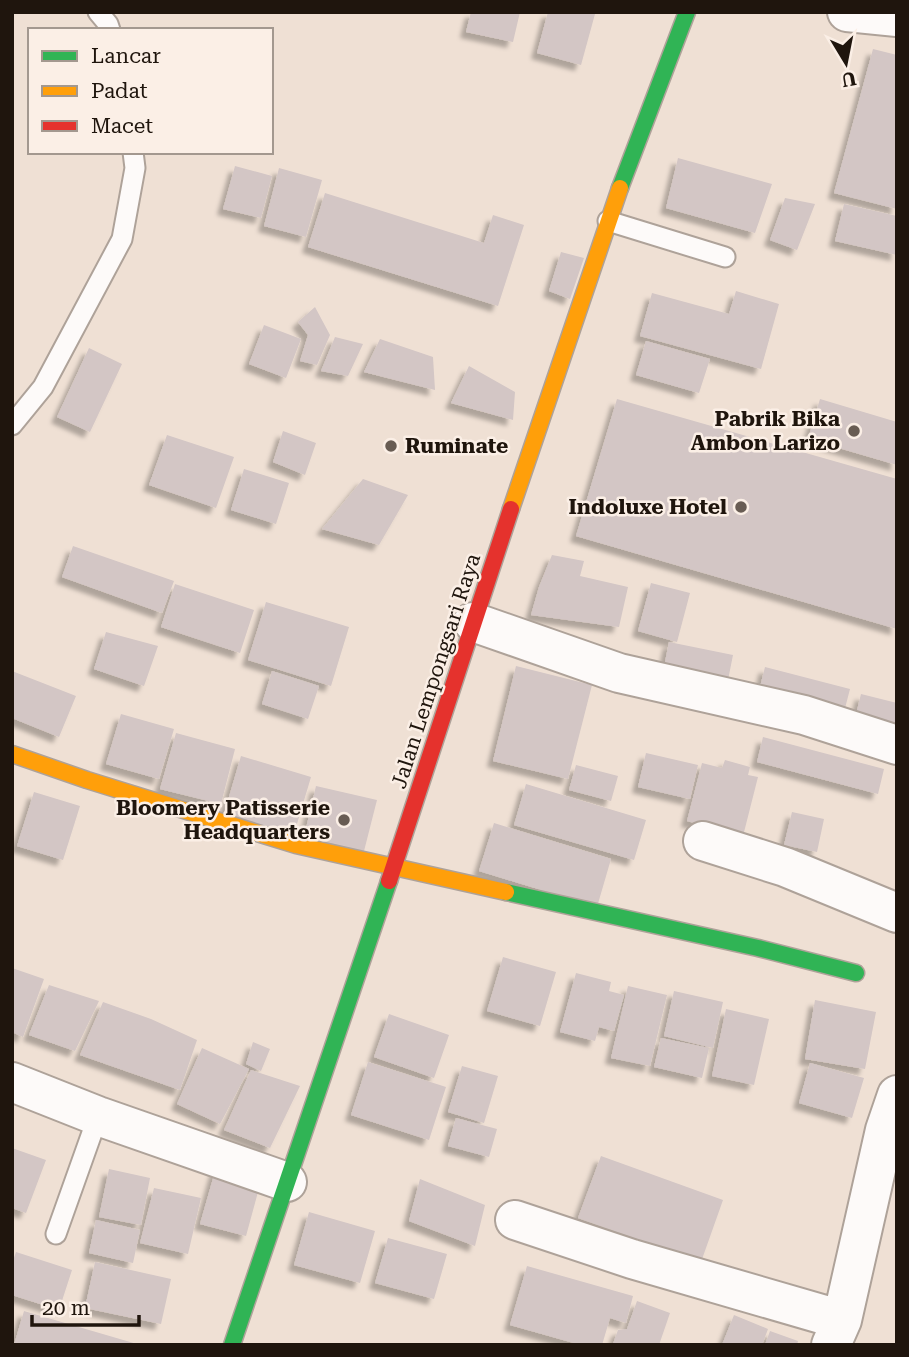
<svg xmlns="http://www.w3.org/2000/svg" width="909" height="1357" font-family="'Roboto Serif',serif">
  <defs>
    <filter id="shadow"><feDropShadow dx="-6" dy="6" stdDeviation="2" flood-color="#0004"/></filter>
  </defs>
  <rect width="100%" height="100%" fill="#efe0d4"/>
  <path fill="#d3c6c5" filter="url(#shadow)" d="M471,12h49l-7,30 -47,-10z
    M548,12l47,2 -14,51 -44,-12z
    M873,49l24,6v154l-63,-16z
    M678,158l94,26 -17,49 -89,-25z
    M235,166l37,10 -11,42 -38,-9z
    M279,168l43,12 -16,57 -42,-11z
    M325,193l159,50 9,-28 31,10 -26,81 -190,-59z
    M785,198l30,6 -18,46 -27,-10z
    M844,204l53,12v39l-62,-14z
    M561,252l23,6 -14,41 -21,-8z
    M736,291l43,13 -18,65 -121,-33 12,-43 77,21z
    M315,307l15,28 -13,30 -17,-4 8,-26 -10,-13z
    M264,325l37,14 -15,39 -37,-14z
    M335,337l28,7 -15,32 -27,-5z
    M380,339l53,18 2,33 -71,-18z
    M646,341l64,18 -11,34 -63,-18z
    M89,348l33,16 -32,68 -33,-15z
    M469,366l46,26 -2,28 -62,-17z
    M617,399l280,80v150l-321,-93z
    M820,399l77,23v43l-89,-26z
    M283,431l33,12 -11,32 -32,-13z
    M167,435l67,22 -18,51 -67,-23z
    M244,469l45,14 -13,41 -45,-14z
    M363,479l45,16 -29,50 -57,-16z
    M73,546l101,35 -12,32 -100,-36z
    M552,555l32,6 -4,15 48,11 -9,40 -88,-12 8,-28z
    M651,583l39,10 -13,49 -39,-11z
    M175,584l79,26 -14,43 -79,-26z
    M266,602l83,25 -18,59 -83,-26z
    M106,632l52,14 -14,40 -50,-17z
    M669,642l64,13 -7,35 -64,-13z
    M516,666l76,19 -24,94 -75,-18z
    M765,667l85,22 -7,27 -85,-21z
    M12,671l64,25 -17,41 -47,-19z
    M272,671l47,15 -11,33 -46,-15z
    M861,694l36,9v30l-43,-10z
    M121,714l53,15 -15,50 -53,-15z
    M176,733l59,16 -14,55 -61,-15z
    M763,737l121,32 -6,25 -121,-32z
    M646,753l52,12 -8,34 -52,-12z
    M241,756l70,21 -17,57 -70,-20z
    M725,760l25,7 -2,8 10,2 -15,59 -56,-15 15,-58 20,5z
    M576,765l42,11 -7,25 -42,-11z
    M526,784l120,36 -12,40 -120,-35z
    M316,786l61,14 -13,51 -60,-14z
    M34,792l46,14 -17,54 -46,-14z
    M792,812l32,7 -7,33 -33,-7z
    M494,823l117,36 -14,48 -118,-36z
    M503,957l53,15 -16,54 -53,-15z
    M12,968l32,11 -21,58 -11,-5z
    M576,973l35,9 -2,9 15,4 -10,36 -15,-4 -4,14 -35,-9z
    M49,985l50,16 -24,50 -46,-16z
    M628,986l39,9 -17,71 -39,-8z
    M674,991l49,11 -10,46 -49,-12z
    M815,1000l61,12 -11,57 -60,-10z
    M103,1002l48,17 46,21 -17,50 -100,-35z
    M726,1009l43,10 -15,66 -42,-9z
    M389,1014l60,21 -15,43 -60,-21z
    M661,1038l48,10 -7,30 -48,-11z
    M253,1042l17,7 -9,22 -15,-7z
    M202,1048l47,21 -29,55 -43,-20z
    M368,1062l78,25 -17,53 -78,-25z
    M810,1063l54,15 -12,40 -53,-15z
    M462,1066l36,10 -14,47 -36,-11z
    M251,1070l49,16 -30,62 -46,-18z
    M456,1118l41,11 -8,28 -41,-11z
    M12,1148l34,12 -20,53 -14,-5z
    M601,1156l122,44 -22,62 -123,-44z
    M216,1168l45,13 -15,55 -46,-12z
    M109,1169l41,9 -9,47 -42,-8z
    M420,1179l65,26 -10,41 -66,-25z
    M154,1188l47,10 -13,56 -48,-11z
    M309,1212l66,19 -15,52 -66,-18z
    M96,1220l44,10 -7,33 -44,-10z
    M388,1238l59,16 -13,45 -59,-16z
    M16,1252l56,18 -13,40 -47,-15v-31z
    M95,1262l76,17 -10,45 -76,-16z
    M527,1266l106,30 -7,27 -16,-5 -8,27h-21l-71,-20z
    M637,1301l33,12 -11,32 -46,-1 5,-14 9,-1z
    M24,1311l113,33v1h-123z
    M734,1315l34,14 -6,16h-40z
    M770,1331l28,10 -1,4h-32z"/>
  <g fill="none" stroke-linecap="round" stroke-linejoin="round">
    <defs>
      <path id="lane" d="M98,12l10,12 2,6
        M608,221l117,36
        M12,425l31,-38 79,-148 13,-71 -2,-16
        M56,1234l42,-118"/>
      <path id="street" d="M847,12l50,5
        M473,622l146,51 185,42 93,30
        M703,841l82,26 112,46
        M12,1082l86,34 189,66
        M515,1220l117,39 210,61
        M831,1345l11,-25 43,-190 12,-35"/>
      <path id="fast" d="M620,188l67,-176
        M506,892l252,56 98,25
        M232,1345l157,-464"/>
      <path id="slow" d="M511,509l109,-321
        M12,754l75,26 209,65 210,47"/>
      <path id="jam" d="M389,881l122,-372"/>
    </defs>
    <use href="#lane" stroke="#aea299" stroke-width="23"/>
    <use href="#street" stroke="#aea299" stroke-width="42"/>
    <use href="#fast" stroke="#aea299" stroke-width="19"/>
    <use href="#slow" stroke="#aea299" stroke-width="19"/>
    <use href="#jam" stroke="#aea299" stroke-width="19"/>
    <use href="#lane" stroke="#fdfaf9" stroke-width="19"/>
    <use href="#street" stroke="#fdfaf9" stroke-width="38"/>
    <use href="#fast" stroke="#30b455" stroke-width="16"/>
    <use href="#slow" stroke="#ff9f0a" stroke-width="16"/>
    <use href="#jam" stroke="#e5322d" stroke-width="16"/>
  </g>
  <g fill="#685c53" stroke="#fbefe6" stroke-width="2.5">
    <circle cx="854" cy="431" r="7"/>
    <circle cx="391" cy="446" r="7"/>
    <circle cx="741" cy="507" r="7"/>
    <circle cx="344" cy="820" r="7"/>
  </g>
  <g text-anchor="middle" stroke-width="5" stroke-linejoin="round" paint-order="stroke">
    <g font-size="21" font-weight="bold" fill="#1f150d" stroke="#fbefe6" text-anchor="end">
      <text x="840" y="426">Pabrik Bika<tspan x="840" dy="24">Ambon Larizo</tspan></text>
      <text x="405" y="453" text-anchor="start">Ruminate</text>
      <text x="727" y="514">Indoluxe Hotel</text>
      <text x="330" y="815">Bloomery Patisserie<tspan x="330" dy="24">Headquarters</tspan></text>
    </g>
    <g font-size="21" fill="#1f150d" stroke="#fbefe6">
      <text transform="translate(436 671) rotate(-72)" y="7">Jalan Lempongsari Raya</text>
    </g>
  </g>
  <rect width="909" height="1357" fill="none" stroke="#1f150d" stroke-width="28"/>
  <rect x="28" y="28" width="245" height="126" fill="#fbefe6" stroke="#a3988f" stroke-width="2"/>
  <rect x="42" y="51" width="35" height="10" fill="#30b455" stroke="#a3988f" stroke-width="2"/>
  <text x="91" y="63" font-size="21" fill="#1f150d">Lancar</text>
  <rect x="42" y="86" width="35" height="10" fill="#ff9f0a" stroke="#a3988f" stroke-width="2"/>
  <text x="91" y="98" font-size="21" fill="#1f150d">Padat</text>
  <rect x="42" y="121" width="35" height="10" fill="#e5322d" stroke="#a3988f" stroke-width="2"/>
  <text x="91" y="133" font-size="21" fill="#1f150d">Macet</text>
  <g transform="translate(846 63) rotate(170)" stroke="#fbefe6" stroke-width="5" paint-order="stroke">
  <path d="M0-5L12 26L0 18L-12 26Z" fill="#1f150d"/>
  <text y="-10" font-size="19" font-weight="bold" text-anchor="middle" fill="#1f150d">U</text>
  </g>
  <path d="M32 1315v10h107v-10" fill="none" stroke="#1f150d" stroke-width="3.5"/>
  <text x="42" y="1315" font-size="21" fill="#1f150d" stroke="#fbefe6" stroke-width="5" paint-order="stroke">20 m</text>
</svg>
